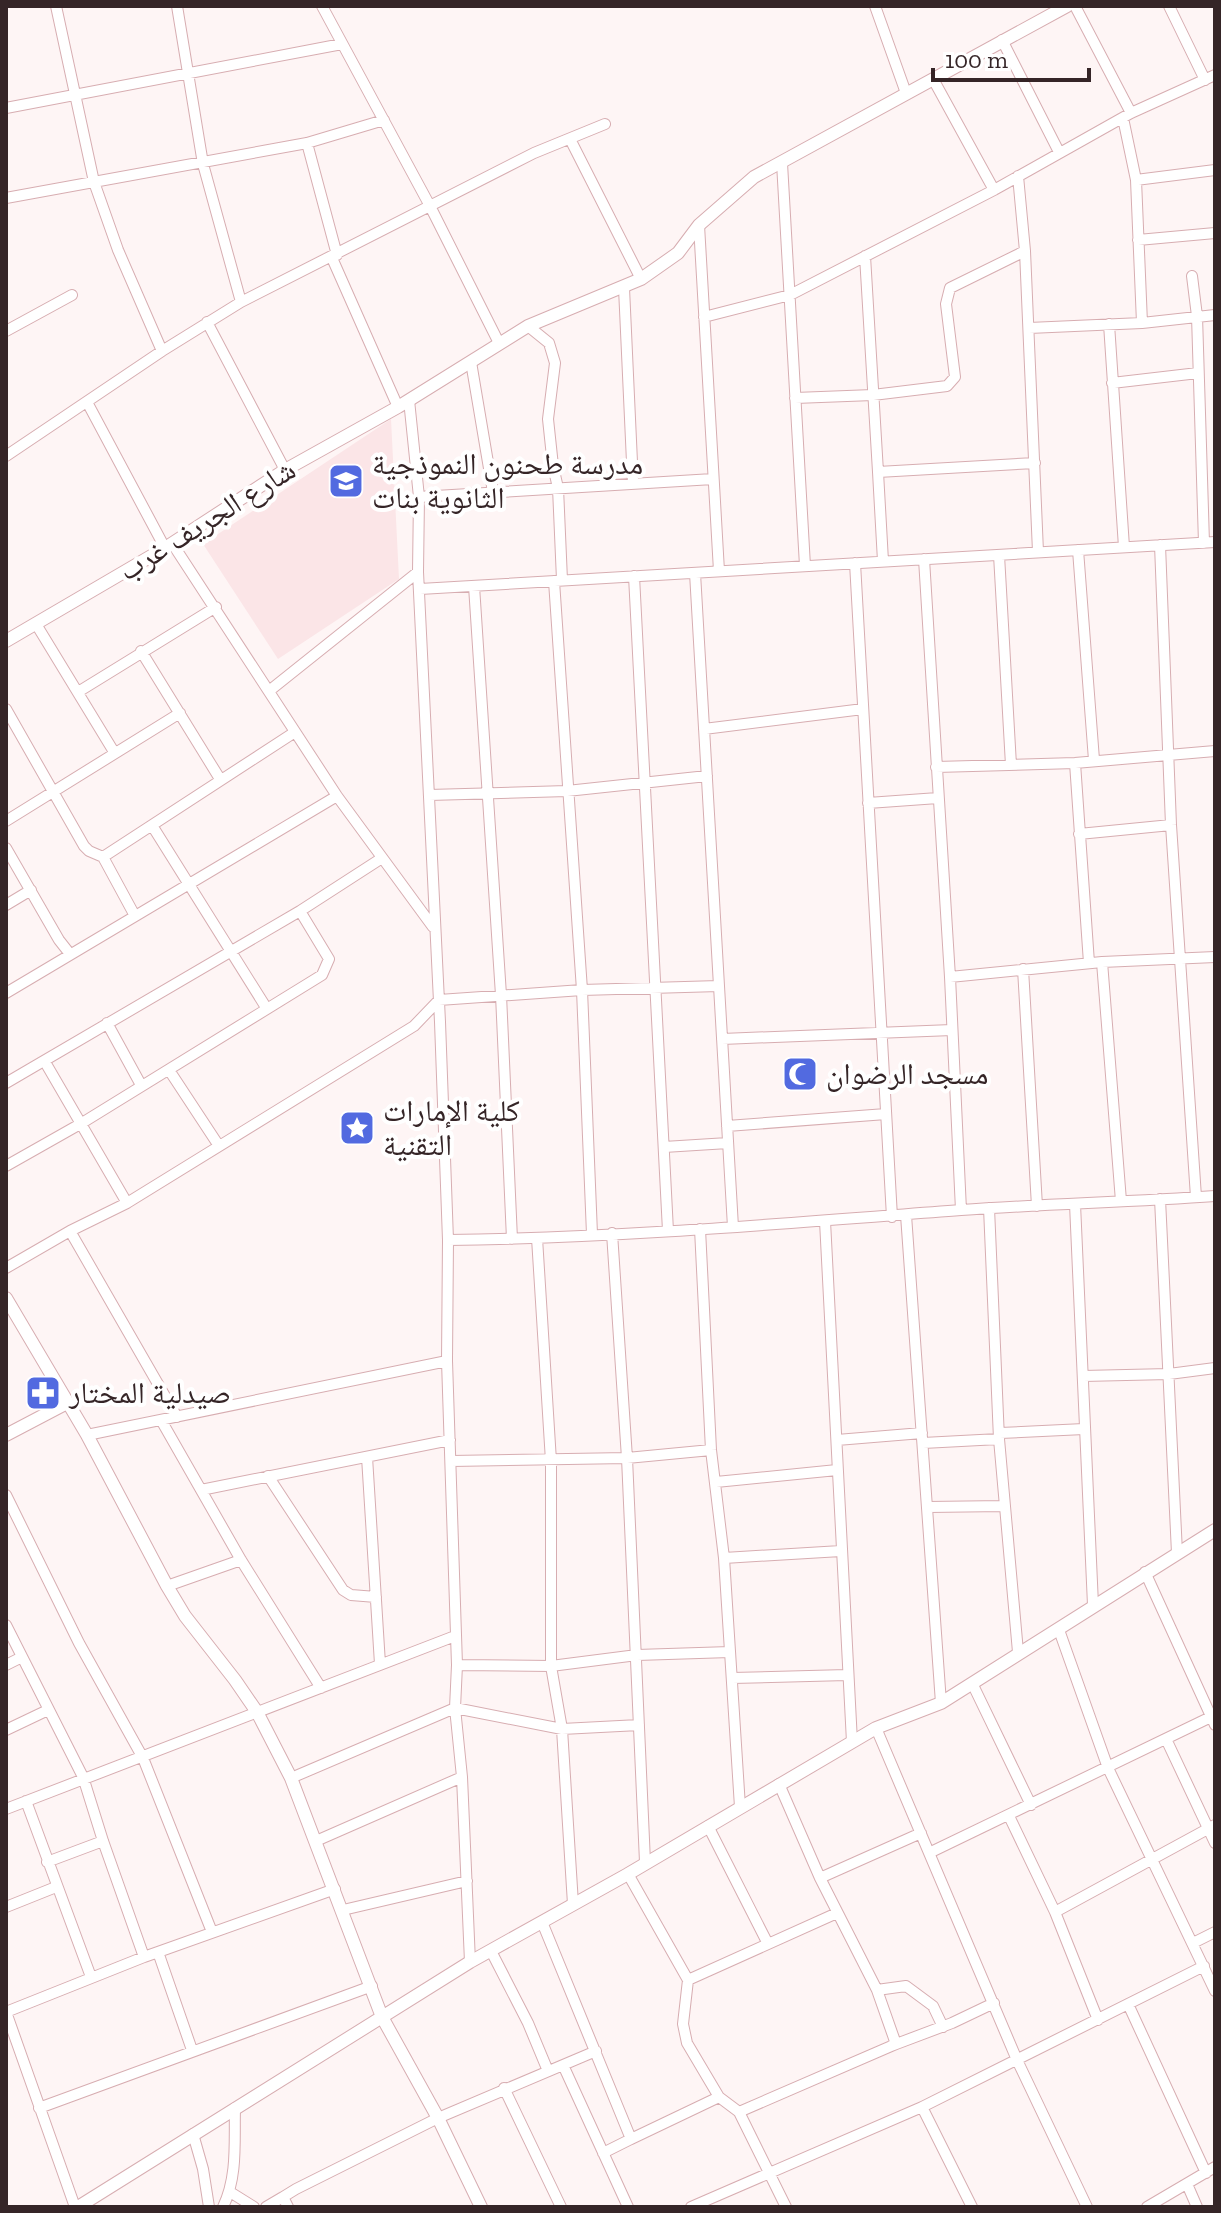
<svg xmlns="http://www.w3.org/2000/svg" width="1221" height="2213" font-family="'Zilla Slab','Noto Naskh Arabic',serif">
  <rect width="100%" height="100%" fill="#fef5f5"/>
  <path fill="#fbe5e7" d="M391,419l8,160 -121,80 -75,-115z"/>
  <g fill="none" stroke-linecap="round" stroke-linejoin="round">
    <defs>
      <path id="minor" d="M56,6l38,176 24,68 44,101
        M177,6l26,158 38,138
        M322,6l108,200 69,137
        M875,6l31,87
        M1075,6l56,107
        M1169,6l36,74
        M1002,40l57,112
        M933,79l61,111
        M6,108l336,-64
        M1123,118l13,62 6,143
        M570,139l71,140
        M307,143l30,112
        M782,163l23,403
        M1018,176l7,75 13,301
        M1136,180l79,-10
        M6,198l301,-55 77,-23
        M699,225l20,346
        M1138,240l77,-7
        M865,256l13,216 157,-9
        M332,258l66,149
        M1192,276l5,40 7,227
        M624,288l9,196
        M704,317l86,-22 204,-105 137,-77 84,-38
        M207,322l78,148
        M1109,324l15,223
        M528,326l21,17 6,20 -7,56 5,47 5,22 4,92
        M1029,328l113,-5 73,-8
        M6,331l66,-36
        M471,362l22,130
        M1112,383l86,-10
        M795,398l78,-3 74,-9 8,-9 -9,-73 4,-16 75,-37
        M409,400l10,97 -1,75 22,450 8,218 -1,121 10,304 -2,43 7,69 8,185
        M87,402l78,146
        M6,456l156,-105 79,-49 293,-149 71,-29
        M878,472l5,89
        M419,497l294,-18
        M172,543l165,253 96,131
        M1160,545l11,280 25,372
        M1078,550l16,210
        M999,555l12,210
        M924,559l26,418 11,233
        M855,563l37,654
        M695,573l38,654
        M634,576l34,655
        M554,581l28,409 10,244
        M474,586l27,409 11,244
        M420,589l795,-47
        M36,624l78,128
        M141,651l79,128
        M269,691l149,-119
        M78,692l138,-85
        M6,709l78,137 5,5 14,6 32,59
        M704,729l159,-20
        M1075,763l14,200
        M936,767l139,-4 140,-12
        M429,795l138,-4 140,-15
        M868,803l70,-5
        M6,821l174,-108
        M153,827l114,182
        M1079,834l92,-9
        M6,848l53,92 11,14
        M103,857l192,-125
        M6,905l25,-15
        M1102,962l19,239
        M1023,969l14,237
        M950,977l152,-15 113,-5
        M6,993l331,-197
        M107,1023l34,62
        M722,1039l230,-9
        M45,1062l82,141
        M169,1070l50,76
        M6,1083l294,-172 82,-53
        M727,1126l159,-12
        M664,1147l64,-4
        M6,1166l76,-43 240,-148 7,-16 -29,-48
        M1160,1199l17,354
        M1075,1204l18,401
        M989,1208l10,231 19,213
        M906,1215l35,488
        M825,1221l27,521
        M700,1229l11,221 13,108 16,249
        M70,1231l107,186
        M612,1233l15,225 18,404
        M537,1238l14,223v205l11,63 11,175
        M448,1240c171,-2 342,-17 513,-30 85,-6 170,-8 254,-14
        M6,1268l64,-37 57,-28 287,-177 25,-26 143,-10 137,-4
        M1083,1376l86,-2 46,-6
        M161,1420l80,140 80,128
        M1000,1433l84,-4
        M87,1435l360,-74
        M837,1440l85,-7
        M923,1443l76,-4
        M367,1457l13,207
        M451,1461l176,-3 84,-8
        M268,1476l75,114 8,5 25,2
        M716,1482l121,-12
        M201,1490l249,-50
        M6,1495l73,148 64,115 69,174
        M928,1507l76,-1
        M724,1558l117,-7
        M1145,1572l70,153
        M167,1586l74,-26
        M6,1625l77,152 20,64 41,116
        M1059,1630l49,138 107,223
        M6,1665l16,-8
        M457,1665l94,1 86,-11 93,-3
        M732,1678l115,-3
        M972,1683l59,122
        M876,1728l141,332 70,147
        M6,1730l42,-20
        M1166,1739l49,104
        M291,1778l164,-70 107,21 77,-4
        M26,1801l65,176
        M6,1809l449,-173
        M1009,1816l46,96 43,108
        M708,1826l60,118
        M316,1841l146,-64
        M929,1853l286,-138
        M47,1862l56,-21
        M628,1874l60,106 -5,44 4,19 32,54 20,15 47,95
        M820,1878l101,-45
        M6,1907l50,-20
        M343,1910l124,-29
        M1055,1912l160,-87
        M542,1922l89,217 -28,14
        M1193,1943l22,-11
        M491,1951l37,72 20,48
        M158,1952l34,98
        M688,1980l149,-67
        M877,1990l29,-4 27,20 10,21
        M1128,2004l78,169
        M891,2046l61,-23 42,-20
        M563,2065l65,142
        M504,2088l57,119
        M922,2107l50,100
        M39,2108l333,-122
        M739,2112l157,-68 -19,-54 -57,-112 -41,-94
        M193,2134l10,35 6,38
        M631,2139l88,-42
        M1187,2184l10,23
        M230,2192l24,15
        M75,2207l-69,-195 138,-55 191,-68
        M223,2207c15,-31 11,-66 12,-99
        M266,2207l17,-10
        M288,2207l-5,-10 13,-8 142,-71 158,-67
        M691,2207l231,-100 282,-141
        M1147,2207l68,-40"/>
      <path id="tertiary" d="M6,641l159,-93 120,-78 113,-63 130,-81 113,-47 37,-26 21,-28 55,-48 313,-171
        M6,1298l81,137 80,151 18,30 50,64 22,32 34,66 91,239 56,101 43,89
        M6,1435l61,-32
        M78,2207l392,-245 158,-88 248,-146 65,-25 274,-173"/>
    </defs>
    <use href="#minor" stroke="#d7adb1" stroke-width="12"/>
    <use href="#tertiary" stroke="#d7adb1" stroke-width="14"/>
    <use href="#minor" stroke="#fff" stroke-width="10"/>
    <use href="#tertiary" stroke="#fff" stroke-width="12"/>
  </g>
  <defs>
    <symbol id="school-square" viewBox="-11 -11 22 22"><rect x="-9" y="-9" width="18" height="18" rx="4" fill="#526ae0" stroke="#fff"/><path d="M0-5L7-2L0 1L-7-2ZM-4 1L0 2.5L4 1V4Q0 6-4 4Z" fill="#fff"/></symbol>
    <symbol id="mosque-square" viewBox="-11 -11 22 22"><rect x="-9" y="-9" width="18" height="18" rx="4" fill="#526ae0" stroke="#fff"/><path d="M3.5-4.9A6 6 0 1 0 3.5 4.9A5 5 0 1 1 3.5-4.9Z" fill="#fff"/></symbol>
    <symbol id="sight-square" viewBox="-11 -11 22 22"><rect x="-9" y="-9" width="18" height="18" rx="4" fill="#526ae0" stroke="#fff"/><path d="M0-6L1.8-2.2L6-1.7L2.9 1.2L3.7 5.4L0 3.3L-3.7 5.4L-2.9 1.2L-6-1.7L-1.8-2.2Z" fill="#fff"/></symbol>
    <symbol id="pharmacy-square" viewBox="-11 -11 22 22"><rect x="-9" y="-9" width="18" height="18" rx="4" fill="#526ae0" stroke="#fff"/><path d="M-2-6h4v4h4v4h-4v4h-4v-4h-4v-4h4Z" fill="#fff"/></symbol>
  </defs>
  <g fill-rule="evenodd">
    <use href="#school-square" x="326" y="461" width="40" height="40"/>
    <use href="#mosque-square" x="780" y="1054" width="40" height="40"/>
    <use href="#sight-square" x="337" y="1108" width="40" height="40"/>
    <use href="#pharmacy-square" x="23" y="1373" width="40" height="40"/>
  </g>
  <g text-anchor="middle" stroke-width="8" stroke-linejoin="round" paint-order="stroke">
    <g font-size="30" fill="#352527" stroke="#fff" text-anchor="start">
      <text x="372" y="474">مدرسة طحنون النموذجية<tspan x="372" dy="34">الثانوية بنات</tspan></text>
      <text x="826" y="1084">مسجد الرضوان</text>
      <text x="383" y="1121">كلية الإمارات<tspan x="383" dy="34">التقنية</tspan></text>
      <text x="69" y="1403">صيدلية المختار</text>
    </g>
    <g font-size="30" fill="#352527" stroke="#fff">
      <text transform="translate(207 520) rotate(-32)" y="10">شارع الجريف غرب</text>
    </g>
  </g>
  <rect width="1221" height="2213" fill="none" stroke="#352527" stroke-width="16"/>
  <path d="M933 68v12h156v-12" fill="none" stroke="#352527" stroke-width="4"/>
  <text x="945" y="68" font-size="24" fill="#352527" stroke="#ffffff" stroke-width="6" paint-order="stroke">100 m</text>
</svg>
